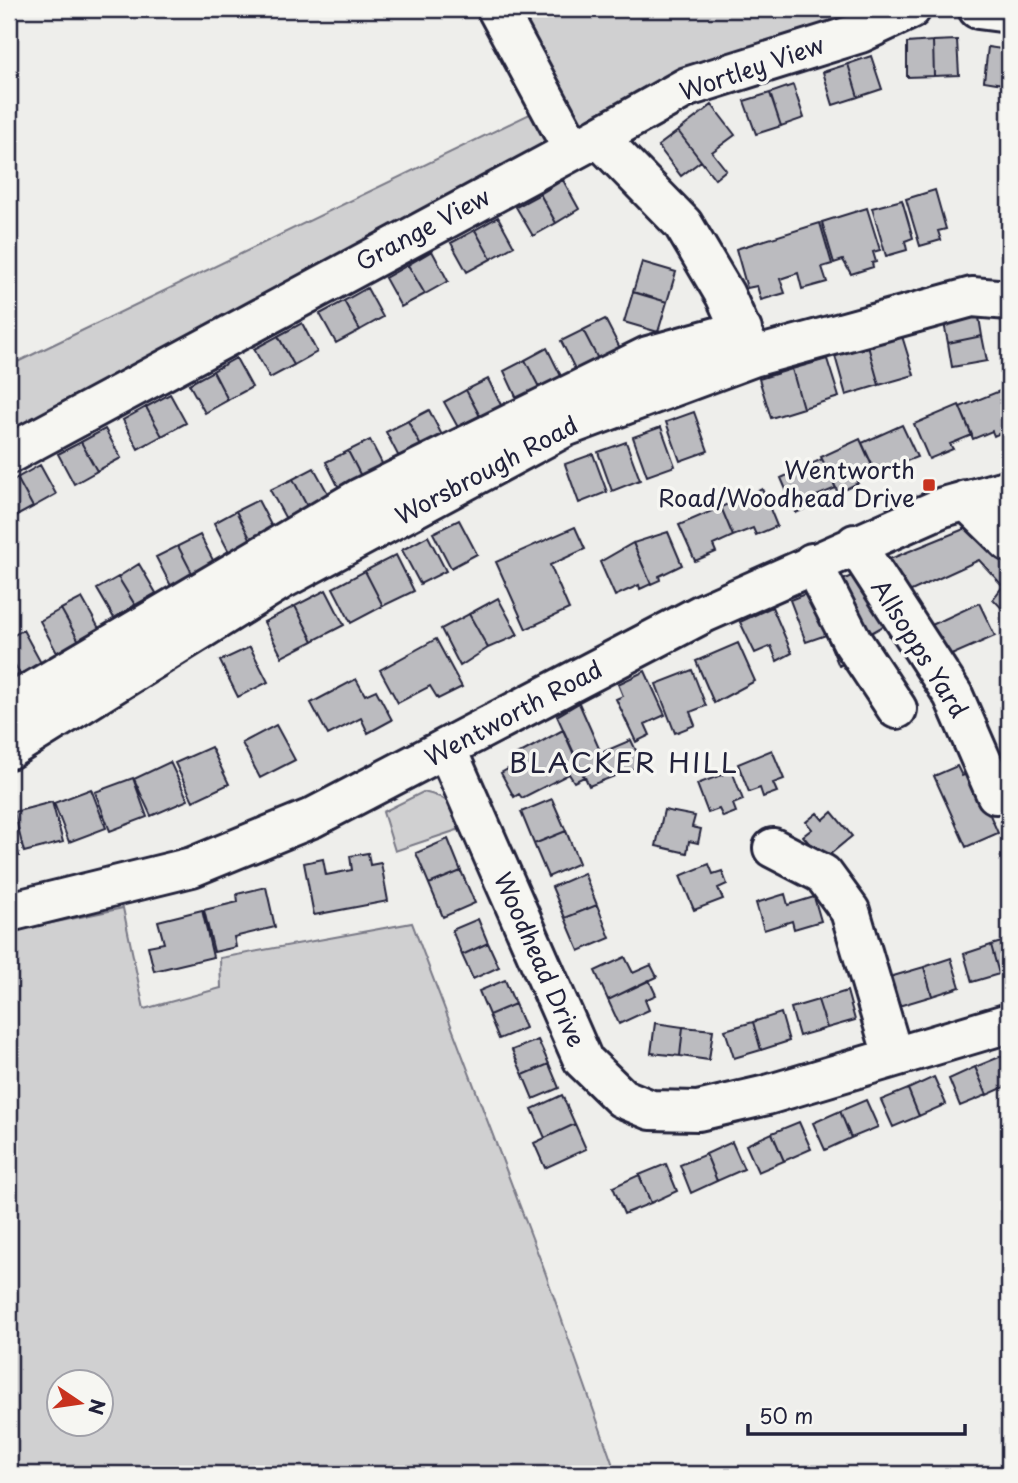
<svg xmlns="http://www.w3.org/2000/svg" width="1018" height="1483" font-family="'Playpen Sans',sans-serif">
  <rect width="100%" height="100%" fill="#eeeeeb"/>
  <filter id="ink" filterUnits="userSpaceOnUse"><feTurbulence type="fractalNoise" baseFrequency=".0143" numOctaves="2"/><feDisplacementMap in="SourceGraphic" scale="14" xChannelSelector="R" yChannelSelector="G"/><feConvolveMatrix kernelMatrix="1 2 1 2 8 2 1 2 1" color-interpolation-filters="sRGB"/></filter>
  <g filter="url(#ink)">
    <path fill="#d0d0d1" stroke="#797986" stroke-width="2" fill-rule="evenodd" d="M508,9h371l-306,121z
      M540,109l13,33 -544,290v-66z
      M423,792c24,5 32,12 40,36l-68,23 -12,-39z
      M123,908l21,101 77,-21 -1,-30 192,-35 133,349 71,202h-607v-542zM60,1382h42v42h-42z"/>
    <path fill="#bbbbbf" stroke="#22223b" stroke-width="2" d="M957,40l2,35 -25,1 -1,-35z
      M933,41l1,35 -27,1v-34z
      M988,47l21,3v35l-25,-4z
      M871,56l11,33 -24,8 -10,-33z
      M848,64l10,33 -25,8 -10,-33z
      M793,85l11,33 -23,8 -11,-33z
      M770,93l11,33 -25,8 -12,-33z
      M712,105l23,30 -23,17 14,18 -11,9 -37,-48z
      M678,131l23,30 -20,15 -23,-30z
      M563,180l16,29 -23,14 -16,-29z
      M935,190l11,39 -8,2 3,9 -21,6 -14,-47z
      M540,194l16,29 -23,13 -17,-29z
      M902,200l11,38 -8,3 2,9 -21,6 -14,-48z
      M867,208l13,42 -7,2 3,10 -4,1 1,4 -22,7 -8,-14 -9,3 -12,-41z
      M498,217l16,29 -23,13 -16,-29z
      M820,223l12,41 -10,3 5,15 -25,7 -4,-16 -18,6 5,14 -24,7 -4,-14 -10,2 -11,-39z
      M475,230l16,29 -24,13 -16,-29z
      M432,251l16,30 -23,13 -17,-29z
      M642,262l34,10 -9,30 -34,-10z
      M408,265l17,29 -24,13 -16,-29z
      M367,288l16,29 -23,13 -16,-29z
      M633,292l34,10 -9,30 -34,-10z
      M344,301l16,29 -24,13 -16,-29z
      M978,311l4,25 -34,7 -5,-25z
      M605,319l15,29 -22,11 -15,-29z
      M302,323l15,29 -23,13 -16,-29z
      M583,330l15,29 -22,12 -15,-30z
      M278,336l16,29 -24,13 -16,-29z
      M902,336l12,39 -35,10 -11,-39z
      M982,336l5,25 -35,6 -4,-24z
      M868,346l11,39 -33,10 -11,-39z
      M547,348l15,30 -22,11 -15,-29z
      M236,358l16,29 -24,13 -15,-29z
      M827,359l12,38 -36,11 -11,-39z
      M525,360l15,29 -22,12 -14,-30z
      M792,369l11,39 -32,10 -12,-39z
      M213,371l15,29 -23,13 -16,-29z
      M488,379l15,30 -21,11 -16,-30z
      M466,390l16,30 -22,11 -16,-29z
      M1002,390l7,18v21l-15,7 -2,-5 -19,8 -13,-32z
      M170,394l16,29 -24,13 -16,-29z
      M959,405l13,30 -22,9 3,5 -24,10 -15,-35z
      M146,407l16,29 -24,13 -15,-29z
      M429,410l15,29 -21,11 -15,-29z
      M694,412l14,39 -28,10 -14,-39z
      M408,421l15,29 -22,11 -15,-29z
      M902,425l15,32 -41,16 -14,-30z
      M661,427l14,39 -28,10 -14,-39z
      M105,429l16,29 -24,13 -16,-29z
      M860,439l13,29 -18,9 3,6 -20,10 -17,-36z
      M370,440l15,29 -22,11 -15,-29z
      M81,442l16,29 -23,13 -16,-30z
      M626,442l14,38 -28,11 -14,-39z
      M348,451l15,29 -22,12 -15,-30z
      M593,454l14,38 -28,11 -14,-39z
      M822,459l14,29 -22,9 3,6 -21,10 -15,-35z
      M40,465l16,29 -23,13 -16,-29z
      M314,468l16,29 -22,11 -15,-29z
      M17,478l16,29 -24,13v-37z
      M293,479l15,29 -22,11 -16,-29z
      M762,489l15,37 -21,9 -3,-7 -20,8 -12,-29z
      M258,500l15,29 -22,11 -15,-29z
      M721,507l12,29 -20,9 3,7 -21,9 -16,-36z
      M236,511l15,29 -22,12 -15,-29z
      M459,520l18,34 -26,14 -18,-35z
      M575,527l10,22 -35,16 19,44 -43,20 -30,-67z
      M969,527l40,37v52l-16,-17 10,-13 -24,-26 -83,38 -21,-33z
      M668,532l14,33 -23,11 1,4 -9,4 -18,-41z
      M200,535l15,29 -22,11 -15,-29z
      M428,536l18,35 -26,13 -18,-34z
      M633,543l18,41 -11,5 -1,-4 -24,11 -15,-34z
      M178,546l15,29 -22,11 -15,-29z
      M396,555l18,36 -31,15 -18,-35z
      M139,564l17,29 -21,12 -17,-28z
      M864,570l28,51 -30,17 -32,-52z
      M365,571l18,35 -32,17 -18,-35z
      M118,577l17,28 -21,13 -17,-29z
      M820,588l38,68 -19,10 -13,-31 -20,7 -16,-42z
      M326,590l18,35 -31,16 -18,-35z
      M82,598l18,32 -21,11 -18,-32z
      M498,598l20,37 -30,13 -19,-34z
      M979,603l16,33 -55,24 -19,-30z
      M295,606l18,35 -31,16 -18,-35z
      M772,607l20,46 -15,8 -6,-15 -16,7 -15,-31z
      M61,609l18,32 -22,12 -17,-32z
      M469,614l19,34 -28,18 -19,-37z
      M23,630l18,33 -21,11 -11,-20v-16z
      M436,639l26,48 -24,12 -8,-13 -32,17 -18,-33z
      M738,643l17,38 -41,22 -18,-42z
      M250,647l18,35 -30,15 -18,-36z
      M9,654l11,20 -11,6z
      M692,670l14,36 -16,6 5,13 -20,8 -19,-49z
      M645,671l20,44 -20,9 5,11 -14,7 -20,-43 7,-3 -5,-12z
      M356,679l9,16 11,-5 16,30 -24,13 -7,-15 -33,17 -17,-32z
      M579,703l22,50 30,-13 12,25 -54,21 -32,-70z
      M276,725l19,35 -35,18 -18,-35z
      M563,730l21,47 -10,5 -5,-8 -47,24 -3,-4 -5,3 -13,-24 12,-7 -2,-8z
      M211,747l18,37 -36,17 -18,-38z
      M772,750l12,29 -11,4 4,9 -14,5 -3,-9 -11,4 -11,-28z
      M170,762l18,38 -37,16 -17,-37z
      M957,766l5,10 9,-4 27,61 -32,14 -32,-71z
      M732,771l11,29 -10,4 3,8 -13,5 -4,-8 -11,4 -11,-29z
      M133,778l14,39 -37,14 -15,-39z
      M91,789l15,39 -37,14 -15,-39z
      M552,799l14,32 -32,13 -13,-32z
      M52,802l11,40 -39,10 -10,-40z
      M664,810l31,6 -3,11 9,2 -3,14 -9,-2 -2,12 -31,-7z
      M832,812l20,24 -29,24 -20,-24 9,-7 -6,-7 11,-9 6,7z
      M566,831l13,32 -31,14 -14,-33z
      M448,839l13,32 -32,13 -13,-31z
      M9,841h7l3,15 -10,2z
      M368,853l2,12 11,-2 7,38 -74,14 -10,-52 19,-4 3,16 26,-5 -2,-14z
      M709,864l4,10 9,-3 5,13 -9,4 5,11 -29,11 -14,-34z
      M461,871l14,32 -32,14 -14,-33z
      M584,873l13,32 -32,13 -13,-31z
      M266,887l9,40 -41,10 2,10 -22,5 -10,-42 34,-8 -1,-8z
      M785,894l3,11 26,-8 7,24 -27,8 -2,-8 -28,9 -8,-27z
      M597,905l13,33 -31,13 -14,-33z
      M202,910l11,47 -59,14 -6,-25 16,-3 -6,-22z
      M478,919l10,24 -26,12 -10,-25z
      M1009,940v31l-10,3 -8,-29z
      M488,943l11,24 -26,12 -11,-24z
      M991,945l8,29 -27,8 -8,-28z
      M625,957l8,16 18,-8 6,12 -49,23 -13,-29z
      M951,958l9,29 -28,9 -8,-29z
      M924,967l8,29 -40,12 -9,-29z
      M505,980l10,24 -26,11 -10,-24z
      M649,980l7,15 -11,5 4,10 -30,14 -11,-24z
      M847,991l8,29 -28,8 -9,-28z
      M818,1000l9,28 -28,8 -8,-28z
      M515,1004l10,24 -26,11 -10,-24z
      M781,1013l8,28 -28,9 -8,-28z
      M753,1022l8,28 -27,8 -9,-28z
      M655,1023l28,4 -3,29 -29,-3z
      M683,1027l30,3 -4,30 -29,-4z
      M538,1040l11,24 -26,11 -11,-25z
      M1002,1056l7,18v11l-22,10 -12,-28z
      M549,1064l10,24 -26,11 -10,-24z
      M975,1067l12,28 -27,11 -11,-27z
      M934,1077l12,27 -27,12 -11,-27z
      M908,1089l11,27 -26,11 -12,-27z
      M562,1095l13,29 -30,14 -13,-29z
      M866,1100l12,27 -27,11 -11,-27z
      M840,1111l11,27 -26,12 -12,-27z
      M799,1122l12,27 -27,12 -12,-28z
      M575,1124l11,25 -41,19 -11,-25z
      M772,1133l12,28 -26,11 -12,-27z
      M732,1142l12,27 -27,12 -11,-27z
      M706,1154l11,27 -26,12 -11,-28z
      M666,1164l11,27 -26,12 -12,-28z
      M639,1175l12,28 -27,11 -11,-27z"/>
    <g fill="none" stroke-linecap="round" stroke-linejoin="round">
      <defs>
        <path id="minor" d="M497,9l76,141
          M978,9l31,4
          M598,137l89,-50 173,-54 51,-24
          M9,454l589,-317 85,87 42,71 28,62
          M966,500l43,42
          M855,544l98,151 43,99
          M812,563l40,78 45,68
          M9,705l351,-207 288,-142 94,-26
          M9,749l270,-168 286,-154 188,-70 219,-60 37,3
          M447,750l136,310 39,38 29,12 47,1 69,-16 242,-72
          M773,848l50,26 27,37 43,145
          M9,912l183,-45 120,-49 392,-205 239,-106 66,-18"/>
      </defs>
      <use href="#minor" stroke="#22223b" stroke-width="44"/>
      <use href="#minor" stroke="#f6f6f2" stroke-width="38"/>
    </g>
  </g>
  <rect fill="#c8321e" stroke="#f6f6f2" stroke-width="2.5" x="922" y="478" width="14" height="14" rx="3.5"/>
  <g text-anchor="middle" stroke-width="7" stroke-linejoin="round" paint-order="stroke">
    <g font-size="24" fill="#22223b" stroke="#f6f6f2">
      <text transform="translate(752 69) rotate(-19)" y="8">Wortley View</text>
      <text transform="translate(423 230) rotate(-28)" y="8">Grange View</text>
      <text transform="translate(487 471) rotate(-28)" y="8">Worsbrough Road</text>
      <text transform="translate(919 649) rotate(58)" y="8">Allsopps Yard</text>
      <text transform="translate(514 714) rotate(-28)" y="8">Wentworth Road</text>
      <text transform="translate(539 960) rotate(66)" y="8">Woodhead Drive</text>
    </g>
    <g font-size="24" fill="#22223b" stroke="#f6f6f2" text-anchor="end">
      <text x="915" y="479">Wentworth<tspan x="915" dy="28">Road/Woodhead Drive</tspan></text>
    </g>
    <g font-size="28" letter-spacing="2" fill="#22223b" stroke="#f6f6f2">
      <text x="624" y="773">BLACKER HILL</text>
    </g>
  </g>
  <rect width="1018" height="1483" fill="none" stroke="#f6f6f2" stroke-width="35"/>
  <rect x="18" y="18" width="983" height="1448" fill="none" stroke="#22223b" stroke-width="2.5" filter="url(#ink)"/>
  <g transform="translate(80 1403) rotate(103)"><circle r="33" fill="#f6f6f2" stroke="#a1a1a9" stroke-width="2"/>
  <path d="M0-5L12 26L0 18L-12 26Z" fill="#c8321e"/>
  <text y="-10" font-size="19" font-weight="bold" text-anchor="middle" fill="#22223b">N</text>
  </g>
  <path d="M748 1424v10h217v-10" fill="none" stroke="#22223b" stroke-width="3.5"/>
  <text x="759" y="1424" font-size="21" fill="#22223b" stroke="#f6f6f2" stroke-width="5" paint-order="stroke">50 m</text>
</svg>
